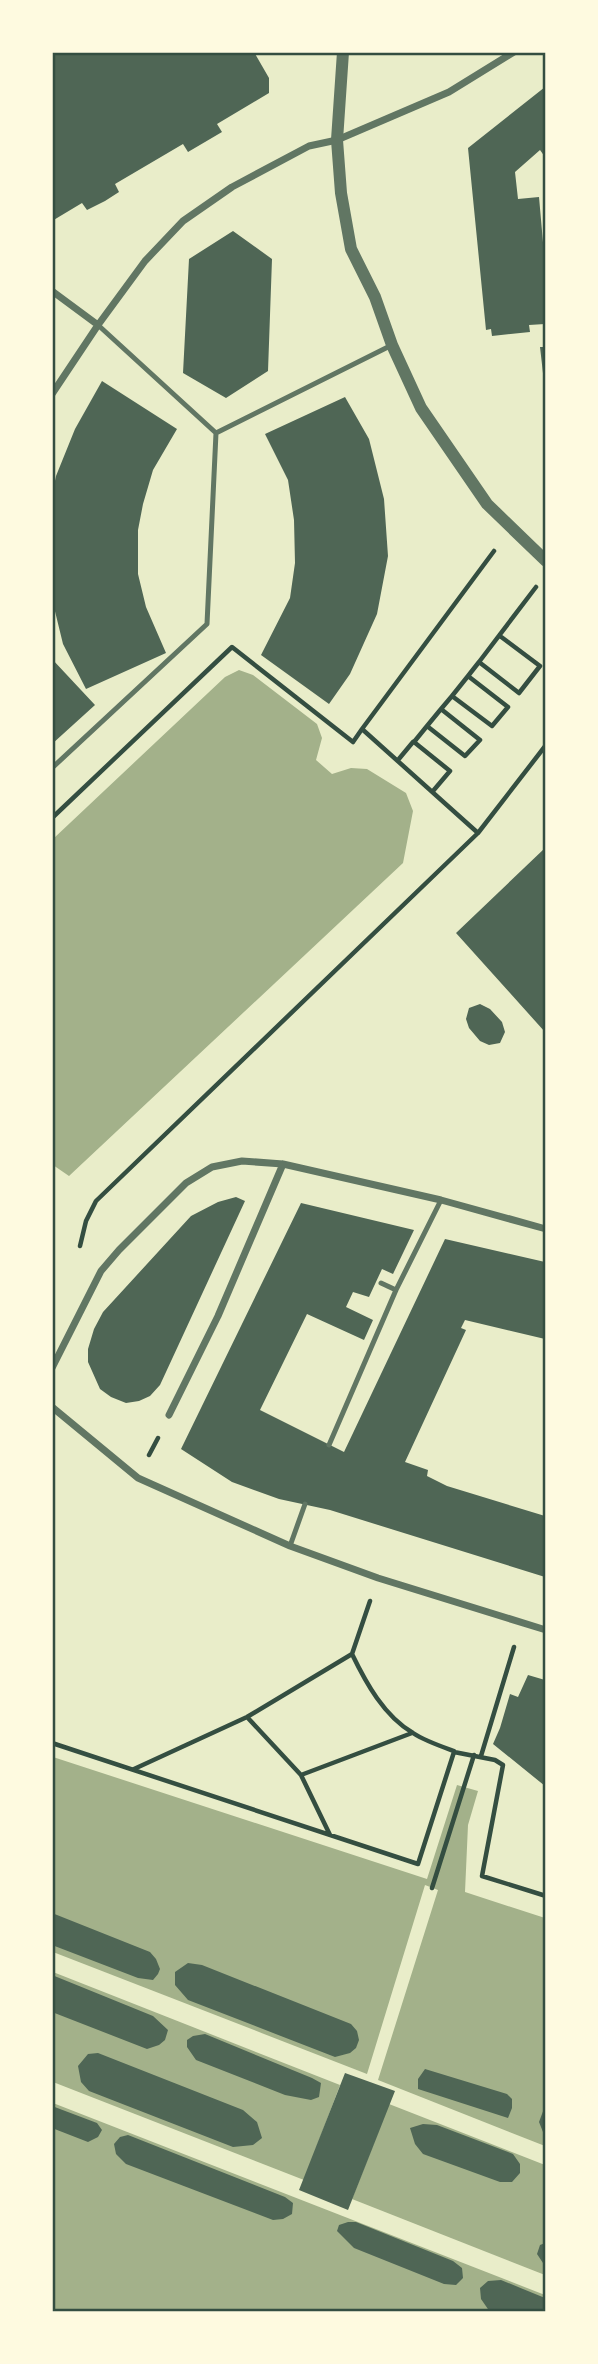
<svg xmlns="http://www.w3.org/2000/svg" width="598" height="2364" font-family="'Nunito Sans',sans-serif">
  <rect width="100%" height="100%" fill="#e9edc9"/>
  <path fill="#a3b18a" d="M239,670l14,5 64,49 5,14 -6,22 16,14 19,-6 16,1 39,24 7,18 -10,52 -334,313 -16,-11v-326l172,-162z
    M53,1757l374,122 30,-94 21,6 -10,34 -3,67 80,26v393l-492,1z"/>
  <path fill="#e9edc9" d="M425,1885l13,5 -60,190 167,66v19l-156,-61 -37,95 193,76v20l-492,-192v-21l251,98 36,-95 -287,-113v-20l314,122z"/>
  <path fill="#4f6655" d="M52,52h202l15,26v15l-52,31 5,8 -34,20 -5,-8 -68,40 4,8 -14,9 -18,9 -5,-7 -30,18z
    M545,87v70l-5,-7 -25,22 3,27 21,-2 6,68v59l-16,1 1,7 -38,4 -1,-7 -5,1 -18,-182z
    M233,231l39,28 -4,112 -42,27 -43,-25 6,-114z
    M540,347h5v35h-1z
    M102,381l75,48 -24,41 -10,34 -5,26v44l8,33 20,46 -80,36 -23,-45 -11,-45v-104l4,-19 19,-47z
    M345,397l24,42 15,60 4,57 -11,58 -27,60 -21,30 -68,-49 29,-57 5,-35 -1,-43 -6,-40 -23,-46z
    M52,659l43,46 -43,39z
    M545,848v184l-89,-99z
    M480,1004l10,5 12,13 3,10 -5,11 -11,2 -9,-4 -11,-13 -3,-9 3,-11z
    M236,1197l9,4 -85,184 -10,11 -11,5 -13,2 -15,-6 -11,-8 -12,-27v-13l6,-20 9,-17 88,-96 27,-14z
    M301,1203l113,27 -21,44 -11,-5 -13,28 -16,-5 -7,15 27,13 -9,20 -57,-26 -47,96 84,42 101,-213 100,23v77l-80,-19 -4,8 5,2 -61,132 23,8 -1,6 20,10 98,30v61l-215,-67 -51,-11 -47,-17 -51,-33z
    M528,1675l17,5v106l-52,-42 7,-16 10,-34 8,3z
    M52,1913l98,39 6,7 4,10 -2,5 -5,6 -15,-2 -86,-33z
    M188,1963l14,2 149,59 6,7 2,9 -3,8 -6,5 -15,4 -147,-57 -13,-15v-13z
    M52,1975l101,41 15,14 -3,10 -6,5 -12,4 -95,-37z
    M205,2034l107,44 9,5 -2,14 -8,3 -26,-5 -89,-35 -9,-13v-7l6,-4z
    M98,2053l145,57 14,12 5,16 -9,7 -20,2 -144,-56 -8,-9 -3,-16 10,-12z
    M425,2069l82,25 5,5v9l-4,10 -90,-29v-10z
    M345,2073l50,18 -47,119 -49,-20z
    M52,2106l45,17 5,7 -4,7 -10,5 -36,-14z
    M545,2106v31l-6,-15z
    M423,2124l14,1 76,29 7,10v9l-8,9h-12l-77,-28 -8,-10 -5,-16z
    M128,2135l157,62 8,6 -1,11 -9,5 -10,1 -147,-56 -10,-10 -2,-10 6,-7z
    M348,2222h8l97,39 9,7 1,10 -7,7 -12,-1 -90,-36 -17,-17 2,-6z
    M545,2243v23l-8,-12 3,-9z
    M501,2280l44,18v14h-55l-9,-13 -1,-11 8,-7z"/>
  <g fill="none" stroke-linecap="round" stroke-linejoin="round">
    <path stroke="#344e41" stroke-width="4.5" d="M479,662l57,-75
      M452,696l16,-20
      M427,726l14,-17
      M398,760l15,-18
      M433,791l17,-20 -36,-29 13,-16 38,30 15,-16 -39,-31 11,-13 40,30 16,-19 -40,-31 11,-14 40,31 21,-27 -40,-30
      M52,818l180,-171 121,95 9,-13
      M478,833l68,-88
      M80,1246l6,-25 10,-20 382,-368 -116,-104 132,-178
      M149,1455l9,-17
      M352,1654c14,29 32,62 61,79 12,8 27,13 41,18
      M247,1717l54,58 29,60
      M52,1743l366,121 36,-112 41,8 8,5 -21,111 64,20
      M481,1756l33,-109
      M134,1769l113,-52 105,-63 18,-53
      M301,1775l111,-42
      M432,1888l42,-133"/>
    <path stroke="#617663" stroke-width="5" d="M216,433l176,-88
      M52,768l155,-144 9,-191 -118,-108
      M381,1283l15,7
      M329,1445l67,-155 45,-90
      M290,1546l15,-42"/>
    <path stroke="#617663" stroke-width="7" d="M52,291l46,34
      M52,394l46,-69 47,-64 38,-40 49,-34 77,-41 28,-6 112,-48 65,-40
      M52,1368l49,-97 18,-21 67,-67 26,-16 30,-6 41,3 158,36 105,29
      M52,1407l86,71 152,68 88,32 168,52
      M169,1415l49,-99 65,-152"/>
    <path stroke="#617663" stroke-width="12" d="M343,52l-6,88 4,53 10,56 24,48 17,48 29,63 66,96 59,57"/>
  </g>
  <rect width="598" height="2364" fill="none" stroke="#fefae0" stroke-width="108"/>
  <rect x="54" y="54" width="490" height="2256" fill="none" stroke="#344e41" stroke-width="2.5"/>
</svg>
